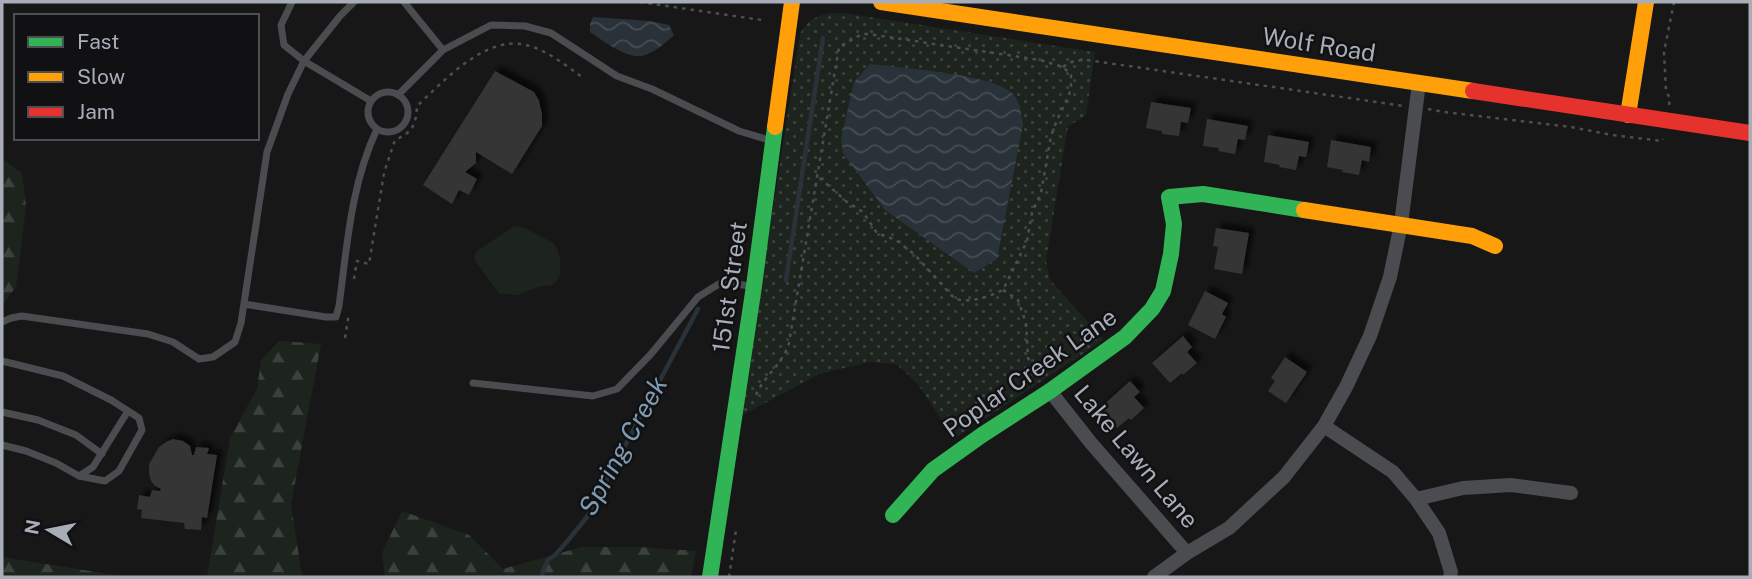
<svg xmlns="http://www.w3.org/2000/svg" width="1752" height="579" font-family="'Public Sans',sans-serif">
  <defs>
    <pattern id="forest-firs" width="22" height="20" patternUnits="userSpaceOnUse" patternTransform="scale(1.75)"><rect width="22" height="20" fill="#1d241e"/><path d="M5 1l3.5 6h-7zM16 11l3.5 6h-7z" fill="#3b413d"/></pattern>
    <pattern id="park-dots" width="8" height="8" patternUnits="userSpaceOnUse" patternTransform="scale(1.75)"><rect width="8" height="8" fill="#1d241e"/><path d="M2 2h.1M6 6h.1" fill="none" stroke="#3b413d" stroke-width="1.8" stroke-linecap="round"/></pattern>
    <pattern id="water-waves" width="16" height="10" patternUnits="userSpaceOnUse" patternTransform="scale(1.75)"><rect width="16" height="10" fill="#2a3239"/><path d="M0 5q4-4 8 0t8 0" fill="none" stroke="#464d54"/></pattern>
    <filter id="shadow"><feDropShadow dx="5.5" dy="-5.5" stdDeviation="2" flood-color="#0009"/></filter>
  </defs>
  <rect width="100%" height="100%" fill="#171717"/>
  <path fill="#1d241e" d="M514,226l11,2 28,15 4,5 3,11v15l-4,8 -4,3 -15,2 -19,8 -19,-1 -22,-31 -3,-5 2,-6z"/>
  <path fill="url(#forest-firs)" d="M2,159l20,14 4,33 -10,81 -14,18z
    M279,341l42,3 -30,160 11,72 -95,1 23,-139 27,-49 4,-29z
    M402,511l67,24 34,34 79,-22h58l56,4 -5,26h-306l-3,-24z
    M2,557l126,20h-126z"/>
  <path fill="url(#park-dots)" d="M831,13h13l251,39 -9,64 -18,10 -22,135 4,19 54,60 -150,99 -36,-55 -22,-20 -27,-2 -50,12 -78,42 59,-382c7,-14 16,-18 31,-21z"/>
  <path fill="url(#water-waves)" d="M593,17l57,4 19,4 5,10c-7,7 -23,20 -33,21 -16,2 -39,-16 -51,-24v-8z
    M870,64c31,4 122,10 142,29 8,7 9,21 11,31l-26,135 -23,14 -89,-63 -42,-57 -2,-14 13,-57z"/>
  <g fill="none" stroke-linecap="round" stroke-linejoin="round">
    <path stroke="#2a3239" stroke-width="4.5" d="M786,280l37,-242
      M542,577l1,-6 5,-11 7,-5 10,-11 22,-27 111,-208"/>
  </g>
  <path fill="#353536" filter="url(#shadow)" d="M495,71l39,21 5,9 3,13v12l-30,48 -36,-22v11l-11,9 12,7 -8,16 -10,-5 -7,14 -29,-19z
    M1151,102l40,6 -3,15 -7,-1 -2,14 -17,-2v-3l-16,-3z
    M1207,119l41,7 -3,14 -7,-1 -3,15 -17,-3 1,-3 -16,-2z
    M1268,135l41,7 -3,15 -7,-1 -3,14 -17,-3 1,-2 -16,-3z
    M1331,140l40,7 -2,15 -7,-2 -3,15 -17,-3 1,-2 -16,-3z
    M1216,228l33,5 -7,41 -28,-5 4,-22 -5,-1z
    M1205,291l23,12 -6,11 4,3 -11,22 -27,-14z
    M1183,336l9,11 -5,5 10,11 -14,12 -1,-2 -12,10 -18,-20z
    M1285,357l22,15 -21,31 -18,-12 7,-10 -4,-3z
    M1130,381l10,11 -6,5 10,11 -13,12 -2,-2 -12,10 -17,-20z
    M173,439l10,2 7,5 2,9h2l2,-8 13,1 -2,6 10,1 -10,63 -5,-1 -1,13 -16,-1 -1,-6 -43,-5 1,-8 -5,-1 2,-14 11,2 2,-7 8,1 1,-2 -6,-3 -4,-5 -2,-8v-9l10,-17 7,-5z"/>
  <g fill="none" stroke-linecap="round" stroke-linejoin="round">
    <path stroke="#4d4e52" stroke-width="2.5" stroke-dasharray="3.5 5" stroke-linecap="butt" d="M640,2l122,18
      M1063,67c8,-6 14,-7 24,-7l317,46
      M1669,105l1,-7 -4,-6 -2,-40 10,-50
      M1428,109l16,3 127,15 41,8 50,6 1,-2
      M354,279l3,-18 12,3 15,-91 11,-33c18,-8 21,-15 22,-34 27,-25 68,-71 109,-61 21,5 39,20 56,32
      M1003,290l15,10 8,23 2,35 10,19
      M345,338l4,-25
      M756,395c8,-19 27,-31 33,-52l50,-296 23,-13h6l172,26 23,7 8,8v11l-2,9 -12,25 -6,16 -10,57 -9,20 -5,28 -24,49c-16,7 -30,13 -48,9l-41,-45 -18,-14 -19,-7 -14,-21 -16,-10 -26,-23 -5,-3
      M729,577l7,-47"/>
    <path stroke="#4b4c50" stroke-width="7" d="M354,2l-14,14 -36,45 67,40
      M404,2l39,48
      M368 112a20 20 0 1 1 40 0a20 20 0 1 1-40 0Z
      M398,95l45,-45 48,-25 34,1 26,7 66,43 35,13 87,42 30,9
      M244,304l82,13h10l3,-11c8,-60 12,-122 38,-177
      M2,322l9,-4 11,-2 126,18 25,8 26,17 14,-2 22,-15 6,-19 26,-171 21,-58 16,-33 -20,-16 -3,-20 11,-23
      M2,361l61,15 48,24 28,18 3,12 -23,41 -14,10 -26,-5 -23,-13 -30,-12 -24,-6
      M473,383l120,13 24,-7 34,-35 47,-57 24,-15 28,4
      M2,412l36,8 38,15 26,19
      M79,476l14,-9 35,-56"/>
    <path stroke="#4b4c50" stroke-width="14" d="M1050,391l41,52 96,110
      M1324,426l69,46 23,27 23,34 12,39 -1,5
      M1416,499l47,-11 48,-3 60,8
      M1154,577l33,-24 42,-25 55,-51 40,-51 22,-39 24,-51 20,-59 11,-53 18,-141"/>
    <path stroke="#30b455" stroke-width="16" d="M893,515l40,-45 49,-35 68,-44 75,-54 27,-28 11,-18 8,-37 3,-30 -5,-27 34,-3 101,16
      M710,577l44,-291 21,-159"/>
    <path stroke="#ff9f0a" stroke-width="16" d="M881,2l592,89
      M1628,115l18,-113
      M775,127l17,-125
      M1304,210l168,26 23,10"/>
    <path stroke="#e5322d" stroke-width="16" d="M1473,91l277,42"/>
  </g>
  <g text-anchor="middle" stroke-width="5" stroke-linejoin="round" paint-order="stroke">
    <g font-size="24" fill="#a8adb8" stroke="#111113">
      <text transform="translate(1319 45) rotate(9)" y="8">Wolf Road</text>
      <text transform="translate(730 287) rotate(-82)" y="8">151st Street</text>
      <text transform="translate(1030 373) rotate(-35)" y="8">Poplar Creek Lane</text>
      <text transform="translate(1136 457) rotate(50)" y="8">Lake Lawn Lane</text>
    </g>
    <g font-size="26" font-style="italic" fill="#7f9bb3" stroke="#111113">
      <text transform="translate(623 446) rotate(-61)" y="9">Spring Creek</text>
    </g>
  </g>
  <rect width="1752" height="579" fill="none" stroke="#a8adb8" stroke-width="7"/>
  <rect x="14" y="14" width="245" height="126" fill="#111113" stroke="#4d4f55" stroke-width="2"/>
  <rect x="28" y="37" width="35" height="10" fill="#30b455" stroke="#4d4f55" stroke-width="2"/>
  <text x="77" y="49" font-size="21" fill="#a8adb8">Fast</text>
  <rect x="28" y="72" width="35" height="10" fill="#ff9f0a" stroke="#4d4f55" stroke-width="2"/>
  <text x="77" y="84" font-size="21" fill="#a8adb8">Slow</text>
  <rect x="28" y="107" width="35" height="10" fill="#e5322d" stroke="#4d4f55" stroke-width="2"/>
  <text x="77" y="119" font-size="21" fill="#a8adb8">Jam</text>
  <g transform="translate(49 530) rotate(280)" stroke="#111113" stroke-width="5" paint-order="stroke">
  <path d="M0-5L12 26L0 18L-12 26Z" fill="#a8adb8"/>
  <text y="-10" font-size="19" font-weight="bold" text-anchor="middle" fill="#a8adb8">N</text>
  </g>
</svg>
